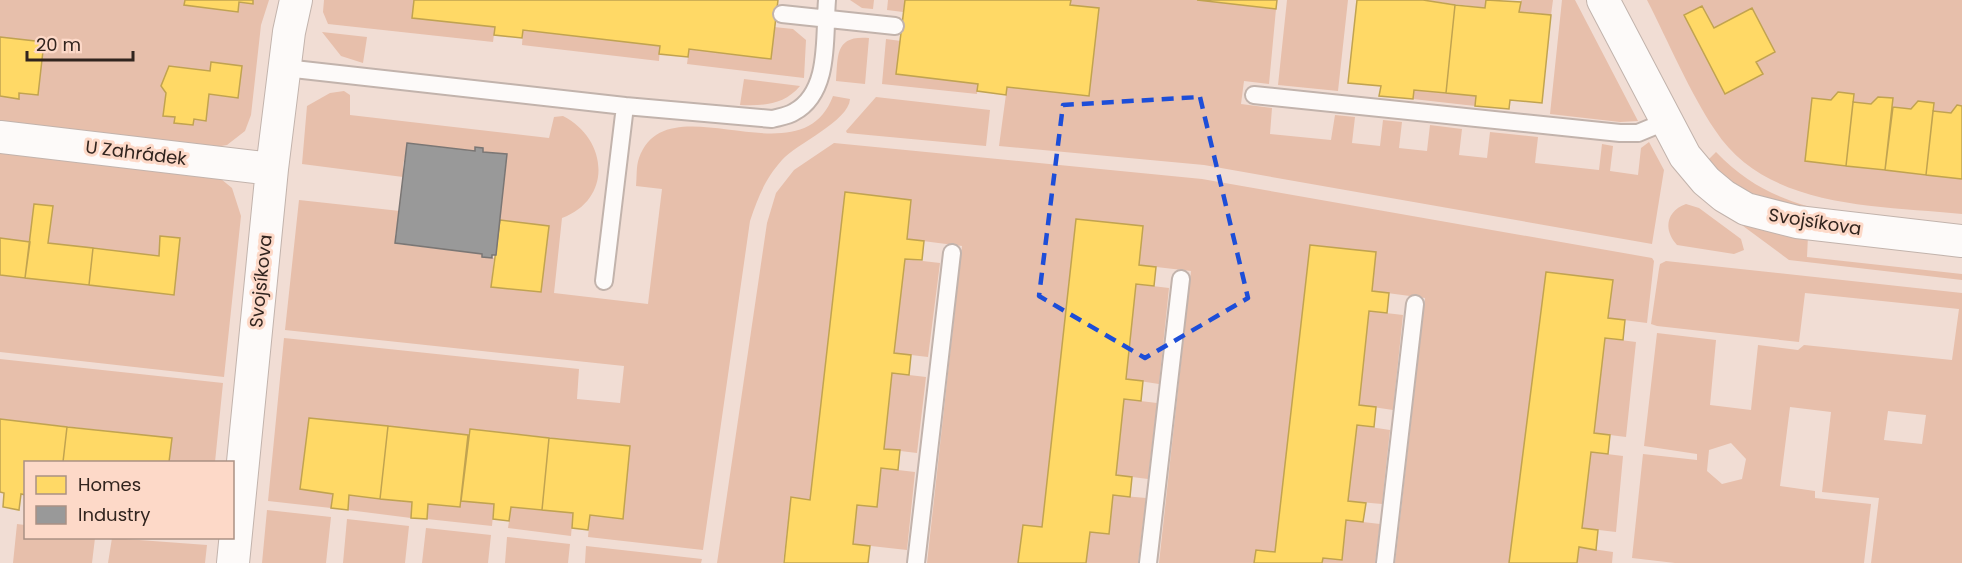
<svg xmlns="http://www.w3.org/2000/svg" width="1962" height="563" font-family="Poppins,sans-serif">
  <rect width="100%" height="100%" fill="#f1ddd4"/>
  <path fill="#e7bfab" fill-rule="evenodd" d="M0,0h269l-8,25 -10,90 -6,16 -18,14 -17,3 -210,-25z
    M324,0h90l81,27 -2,15 -165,-18 -5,-12z
    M850,0h24l-1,9 -11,-1z
    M888,0h17l-2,12 -16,-2z
    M1071,0h126l79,9 -7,75 -25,-3 -3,23 31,4 -2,26 61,6 4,-25 20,2 -3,26 28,3 3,-26 19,2 -3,26 28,3 3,-26 32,4 -3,26 28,3 3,-26 48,5 -3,26 64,7 3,-26 11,2 -3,25 28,4 3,-27 8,-6 15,28 -12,74 -448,-79 -205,-19 8,-59 82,9 10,-87 -29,-4z
    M1287,0h61l-10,91 -60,-6z
    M1423,0h63l-1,8z
    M1521,0h32l-2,15 -32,-3z
    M1562,0h13l63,121 -18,1 -70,-8z
    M1647,0h315v106h-5l-6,7 -18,-2v-8l-15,-2 -7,8 -18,-2v-9l-15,-1 -7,7 -18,-2 1,-8 -23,6 -19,-2 -7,63 157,18v35c-84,-9 -195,-4 -247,-84 -25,-37 -47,-89 -68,-130z
    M774,27l19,2 13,11 -2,38 -117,-14 2,-15 82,9z
    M523,30l137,16 -1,15 -137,-16z
    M322,32l45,5 -4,26 -22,-7z
    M869,38l-4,46 -29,-3c2,-26 -1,-46 33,-43z
    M886,39l15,2 -4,33 81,10 -1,10 -95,-10z
    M744,79l56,7c-16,19 -37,20 -60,19z
    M1414,90l62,6 -1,10 -62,-7z
    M344,91l6,4v20l199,23 5,-21 9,-1c45,23 50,83 -1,102l-8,75 94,11 14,-115 -26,-3c1,-9 0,-20 3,-28 28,-78 162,25 194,-62l17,3c-1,22 -54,45 -68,61 -17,19 -24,37 -32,61l-47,329 -115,-13 2,-22 33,3 7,-72 -160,-17 -2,6 -159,-17 -8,71 32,5 -2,14 -63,-7 16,-163 295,31 -2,30 43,4 4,-37 -339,-36 14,-130 101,11 -5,25 2,8 85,10v3l12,1 -3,29 50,4 8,-64 -49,-7 7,-66 -24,-2v-4l-7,-1 -1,4 -67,-8 -5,22v12l-101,-13 5,-58 23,-13z
    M876,97l114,13 -4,36 -139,-13 -1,-2z
    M834,143l368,36 450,79 2,3 -7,62 -39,-5 5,-38 -67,-8 -37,291h-114l30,-265 -53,-7 4,-39 -66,-7 -35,307 -21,11h-95l32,-292 -52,-6 4,-39 -67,-7 -34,308 -19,-2 -5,38h-91l35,-317 -55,-7 4,-39 -66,-8 -35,308 -19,-2 -8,65h-66l50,-340 9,-30 18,-23z
    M0,150l205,24 16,5 11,9 9,28 -17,161 -224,-25z
    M1716,152c37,38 72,51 123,62 -29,-4 -60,-7 -88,-18 -17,-7 -31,-22 -44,-35z
    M1686,204l13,4 42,31 3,11 -10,4 -57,-9c-14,-15 -11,-34 9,-41z
    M1741,221l67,15 -1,21 155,17v6l-173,-20 -50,-37z
    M905,259l35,4 -12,94 -34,-4z
    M1666,261l296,32v270h-91l8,-65 -57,-6 9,-80 -41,-5 -10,79 35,5v7l56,6 -7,59h-189l-43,-5 11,-104 54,6v-6l-53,-8 13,-113 59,7 -6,65 41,5 7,-65 40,5 6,-5 148,15 7,-51 -154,-16 -6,49 -142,-16 -6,-2 8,-55 1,-5zM1888,411l38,4 -4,29 -38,-4zM1731,443l15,16 -4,20 -20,5 -15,-13 2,-21z
    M1136,284l33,4 -10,96 -33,-5z
    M1369,311l34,4 -10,95 -34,-5z
    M1605,338l31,4 -10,95 -32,-4z
    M0,359l223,24 -8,79h-46l3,-24 -172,-19z
    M892,373l34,4 -9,76 -33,-4z
    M1124,399l33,4 -9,76 -32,-4z
    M1357,425l33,5 -8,74 -34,-3z
    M1591,452l32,4 -7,76 -34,-4z
    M881,468l34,4 -8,78 -54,-6 4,-39 20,2z
    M349,495l63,7 -1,16 -63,-8z
    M1113,495l33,3 -8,65h-52l4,-31 19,2z
    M461,501l33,3 -2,22 -65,-7 1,-15 32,3z
    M511,507l62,6 -2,23 -63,-8z
    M267,510l64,7 -5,46h-64z
    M347,519l62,7 -4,37h-62z
    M1346,520l34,4 -5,39h-53l1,-5 19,2z
    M17,524l8,1 1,13h69l-3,25h-79z
    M426,528l65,7 -3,28h-66z
    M507,537l63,7 -2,19h-63z
    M112,538l95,7 -2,18h-97z
    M586,546l116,13 -1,4h-116z
    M1579,547l34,5 -1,11h-35z"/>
  <path fill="#ffd966" stroke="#c1a350" stroke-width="1.5" d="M185,0h68v4l-14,-2 -1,10 -54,-7z
    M414,0h364l-7,59 -82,-10 -1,8 -29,-3 1,-8 -137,-16 -1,8 -28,-3 1,-8 -83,-9z
    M905,0h166l-1,5 29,3 -10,88 -82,-9 -1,8 -29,-4 1,-7 -82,-10z
    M1197,0h80l-1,9z
    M1357,0h66l32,5 -9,88 -32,-3 -1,9 -34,-3 2,-10 -33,-3z
    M1486,0l35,2 -2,10 32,3 -9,88 -32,-3 -1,9 -34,-3 1,-10 -30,-3 9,-88 30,3z
    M1702,6l12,22 38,-20 23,44 -19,10 7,12 -38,20 -41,-79z
    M0,37l44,5 -6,53 -19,-2v6l-19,-3z
    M211,62l31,4 -4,32 -29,-4 -3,27 -12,-2 -1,6 -19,-2 1,-6 -12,-1 3,-23 -5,-7 8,-20 41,5z
    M1838,92l16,2 -8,72 -41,-5 7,-63 19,2z
    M1878,97l15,1 -8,72 -39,-4 7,-64 18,2z
    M1918,101l16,2 -8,72 -41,-5 8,-63 18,2z
    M1957,105l5,1v73l-36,-4 7,-64 18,2z
    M845,192l66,8 -4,39 17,2 -2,19 -17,-1 -11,94 17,2 -2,20 -17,-2 -8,76 16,1 -2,20 -17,-2 -4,39 -20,-2 -4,39 17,2 -2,17h-84l7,-66 19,3z
    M34,204l19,2 -5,37 45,5 -4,37 -64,-7z
    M1076,219l67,7 -4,39 17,2 -2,19 -18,-2 -10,95 17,2 -2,20 -17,-2 -8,76 16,2 -2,20 -17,-2 -4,39 -19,-2 -4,31h-68l5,-38 19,2z
    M500,220l49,6 -8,66 -50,-5z
    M160,236l20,2 -6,57 -85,-10 4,-37 66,8z
    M0,238l30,4 -5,36 -25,-3z
    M1310,245l66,7 -4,39 17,2 -2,20 -18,-2 -10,94 17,2 -2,20 -17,-2 -9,76 18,2 -3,19 -17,-2 -4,40 -19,-2 -1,5h-68l2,-13 19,2z
    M1546,272l67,8 -5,38 17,2 -2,20 -18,-2 -11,95 16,2 -2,19 -17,-2 -9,76 16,2 -2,20 -17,-3 -2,16h-68z
    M309,418l79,8 -8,73 -31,-4 -1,15 -17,-2 2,-14 -33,-5z
    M0,419l67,8 -4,35h-37v33l-5,-1 -2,16 -16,-3 1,-14 -4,-1z
    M388,426l80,9 -8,72 -32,-3 -1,15 -16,-1 1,-16 -32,-3z
    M67,427l105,11 -3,24h-106z
    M470,429l79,9 -7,72 -31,-3 -2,14 -16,-2 1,-15 -33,-3z
    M549,438l81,8 -7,73 -33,-4 -2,15 -16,-2 1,-15 -31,-3z"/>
  <path fill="#999" stroke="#7a7674" stroke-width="1.5" d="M407,143l68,8v-4l8,1v4l24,2 -11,101h-4v3l-10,-1v-3l-87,-11z"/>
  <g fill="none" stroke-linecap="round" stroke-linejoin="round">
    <defs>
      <path id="lane" d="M782,14l113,12
        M285,68l340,38 147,13c7,-2 16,-3 22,-7 37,-20 30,-76 33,-112
        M1254,95l366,38h18l29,-12
        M604,281l21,-175
        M916,563l36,-310
        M1148,563l33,-284
        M1385,563l30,-259"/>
      <path id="street" d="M1603,0l82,156 21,25 18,15 22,13 51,13 165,19
        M0,137l272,32
        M233,563l39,-394 17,-137 7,-32"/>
    </defs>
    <use href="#lane" stroke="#c2b3ac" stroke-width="20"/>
    <use href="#street" stroke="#c2b3ac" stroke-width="34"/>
    <use href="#lane" stroke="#fdfaf9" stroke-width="16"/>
    <use href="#street" stroke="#fdfaf9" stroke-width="32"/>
  </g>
  <path fill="none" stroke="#1d4ed8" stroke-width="4.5" stroke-dasharray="12 8" stroke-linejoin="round" d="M1200,97l48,201 -103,60 -106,-62 24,-191z"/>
  <g text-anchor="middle" stroke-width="6" stroke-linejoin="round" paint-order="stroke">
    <g font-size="18" fill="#31241e" stroke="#fdd9c8">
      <text transform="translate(136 153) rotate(7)" y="6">U Zahrádek</text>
      <text transform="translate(1815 222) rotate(9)" y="6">Svojsíkova</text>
      <text transform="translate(261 281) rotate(-84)" y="6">Svojsíkova</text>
    </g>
  </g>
  <rect x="24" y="461" width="210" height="78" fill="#fdd9c8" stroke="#ab9184" stroke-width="1.5"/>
  <rect x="36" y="476" width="30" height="18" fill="#ffd966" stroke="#ab9184" stroke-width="1.5"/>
  <text x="78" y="491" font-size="18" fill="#31241e">Homes</text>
  <rect x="36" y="506" width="30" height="18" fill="#999999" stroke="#ab9184" stroke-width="1.5"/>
  <text x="78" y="521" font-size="18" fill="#31241e">Industry</text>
  <path d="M27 51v9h106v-9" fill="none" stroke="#31241e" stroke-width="3"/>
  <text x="36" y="51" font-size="18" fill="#31241e" stroke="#fdd9c8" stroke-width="4.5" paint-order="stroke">20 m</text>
</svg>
